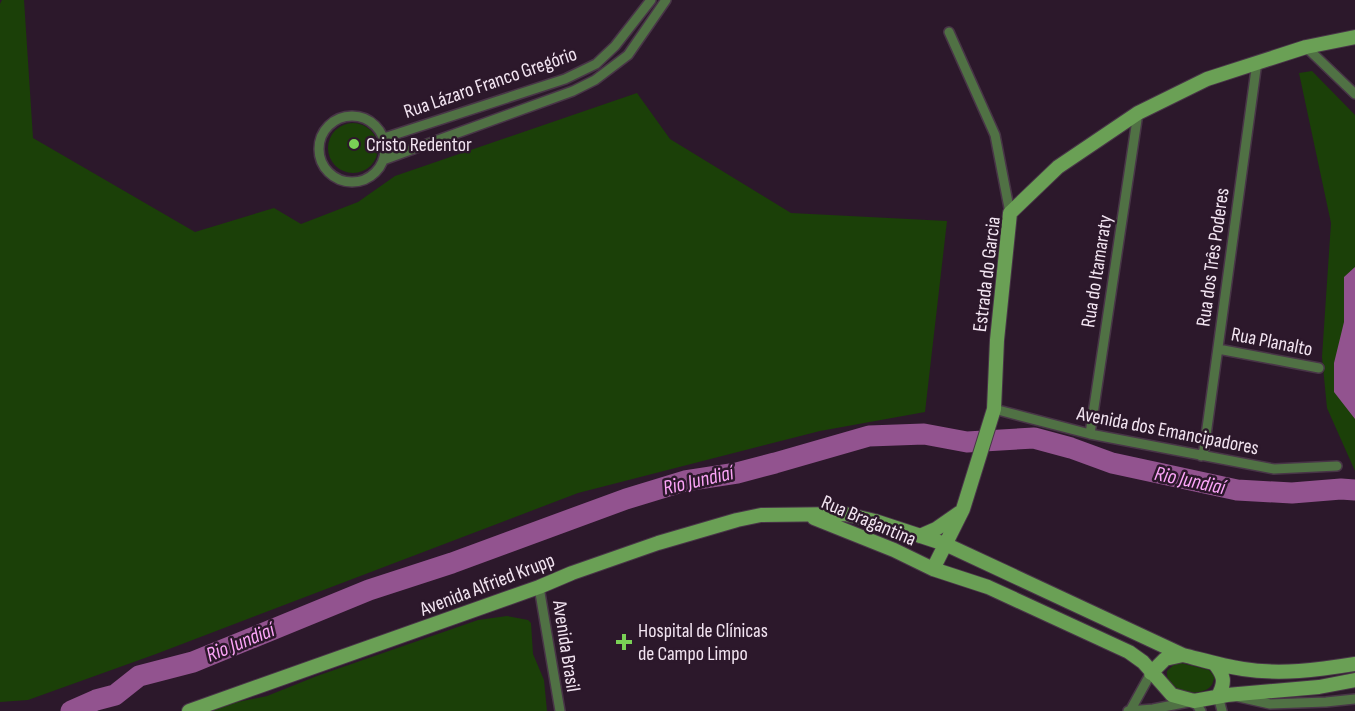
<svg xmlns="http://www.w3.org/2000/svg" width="1355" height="711" font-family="'Sofia Sans Condensed',sans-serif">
  <rect width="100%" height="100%" fill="#2c182b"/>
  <path fill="#1b4008" d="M2,0h22l9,138 162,94 79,-24 27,16 57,-22 37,-26 242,-83 33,46 121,74 156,8 -22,191 -105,19 -242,62 -422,161 -128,46 -28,2v-698z
    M1312,71l43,44v356l-28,-63 -5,-51 9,-134 -32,-150z
    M328 148a25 25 0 1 1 50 0a25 25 0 1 1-50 0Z
    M507,616l21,4 3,3 2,31 11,26 3,31h-340l6,-4 54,-11 50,-20 161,-56z
    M1177,662l32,8 6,7c-2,3 -2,7 -4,9 -9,11 -38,8 -43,-6 -1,-1 -1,-7 -1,-9z"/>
  <path fill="#92538f" d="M1355,267v152l-21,-27v-29l10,-41v-45z"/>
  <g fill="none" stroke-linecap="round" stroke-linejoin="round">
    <path stroke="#92538f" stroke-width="21" d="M71,711l25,-11 19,-5 24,-19 54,-14 176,-72 83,-27 174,-64 59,-18 52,-8 38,-10 94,-27 55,-2 43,8 67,-4 37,10 41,15 125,27 55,3 49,-4 14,1"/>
    <defs>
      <path id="street" d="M949,32l46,103 15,78
        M1306,47l49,47
        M319 149a33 33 0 1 1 66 0a33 33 0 1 1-66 0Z
        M384,138l181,-59 31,-15 19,-18 36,-46
        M383,160l190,-69 22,-11 33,-25 38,-55
        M1218,349l101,19
        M994,409l96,25 184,35 63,-3
        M1090,434l48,-321
        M1201,456l3,-6 53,-388
        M539,587l21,124
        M1218,696l4,15
        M1239,697l31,7 56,-2 29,-3
        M1128,711l25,-2 41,-8 7,10
        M1130,711l21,-38"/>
      <path id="secondary" d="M814,518l80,32 39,19 55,18 141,65 14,10 29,33 22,6 33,-6 92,-8 36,-7
        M920,536l16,-7 23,-16
        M933,569l30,-60 31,-100 3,-69 13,-127 48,-46 80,-54 69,-34 99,-32 49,-10
        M1214,663c10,12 12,19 4,33
        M1151,673l14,-14 18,-4
        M189,711l350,-124 33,-14 86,-30 79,-23 24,-5 84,-1 30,7 70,23 238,111c20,5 40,11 60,14 37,6 75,1 112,-5"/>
    </defs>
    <use href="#street" stroke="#483547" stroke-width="12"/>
    <use href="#secondary" stroke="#483547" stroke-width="16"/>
    <use href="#street" stroke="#507144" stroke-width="9"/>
    <use href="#secondary" stroke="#6aa055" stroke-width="14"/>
  </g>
  <g fill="#7ad156" stroke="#2c182b" stroke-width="2">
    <circle cx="354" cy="144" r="6"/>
    <path d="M621 633h6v6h6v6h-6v6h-6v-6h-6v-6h6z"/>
  </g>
  <g text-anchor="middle" stroke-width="5" stroke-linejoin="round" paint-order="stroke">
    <g font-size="20" fill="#f2e4f1" stroke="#2c182b">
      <text transform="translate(490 82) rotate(-19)" y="7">Rua Lázaro Franco Gregório</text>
      <text transform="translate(1212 257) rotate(-82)" y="7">Rua dos Três Poderes</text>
      <text transform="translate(1096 271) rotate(-81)" y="7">Rua do Itamaraty</text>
      <text transform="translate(986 274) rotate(-83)" y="7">Estrada do Garcia</text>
      <text transform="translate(1272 341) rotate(11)" y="7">Rua Planalto</text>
      <text transform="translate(1168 430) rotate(11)" y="7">Avenida dos Emancipadores</text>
      <text transform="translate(869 520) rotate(23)" y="7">Rua Bragantina</text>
      <text transform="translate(487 584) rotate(-21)" y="7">Avenida Alfried Krupp</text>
      <text transform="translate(567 646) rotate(81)" y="7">Avenida Brasil</text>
    </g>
    <g font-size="20" fill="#f2e4f1" stroke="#2c182b" text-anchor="start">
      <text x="366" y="151">Cristo Redentor</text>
      <text x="638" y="637">Hospital de Clínicas<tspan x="638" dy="23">de Campo Limpo</tspan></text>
    </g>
    <g font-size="21" font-style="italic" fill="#fca5f8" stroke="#2c182b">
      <text transform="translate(698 480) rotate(-13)" y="7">Rio Jundiaí</text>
      <text transform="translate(1190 480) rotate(12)" y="7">Rio Jundiaí</text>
      <text transform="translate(240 642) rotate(-22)" y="7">Rio Jundiaí</text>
    </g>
  </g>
</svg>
